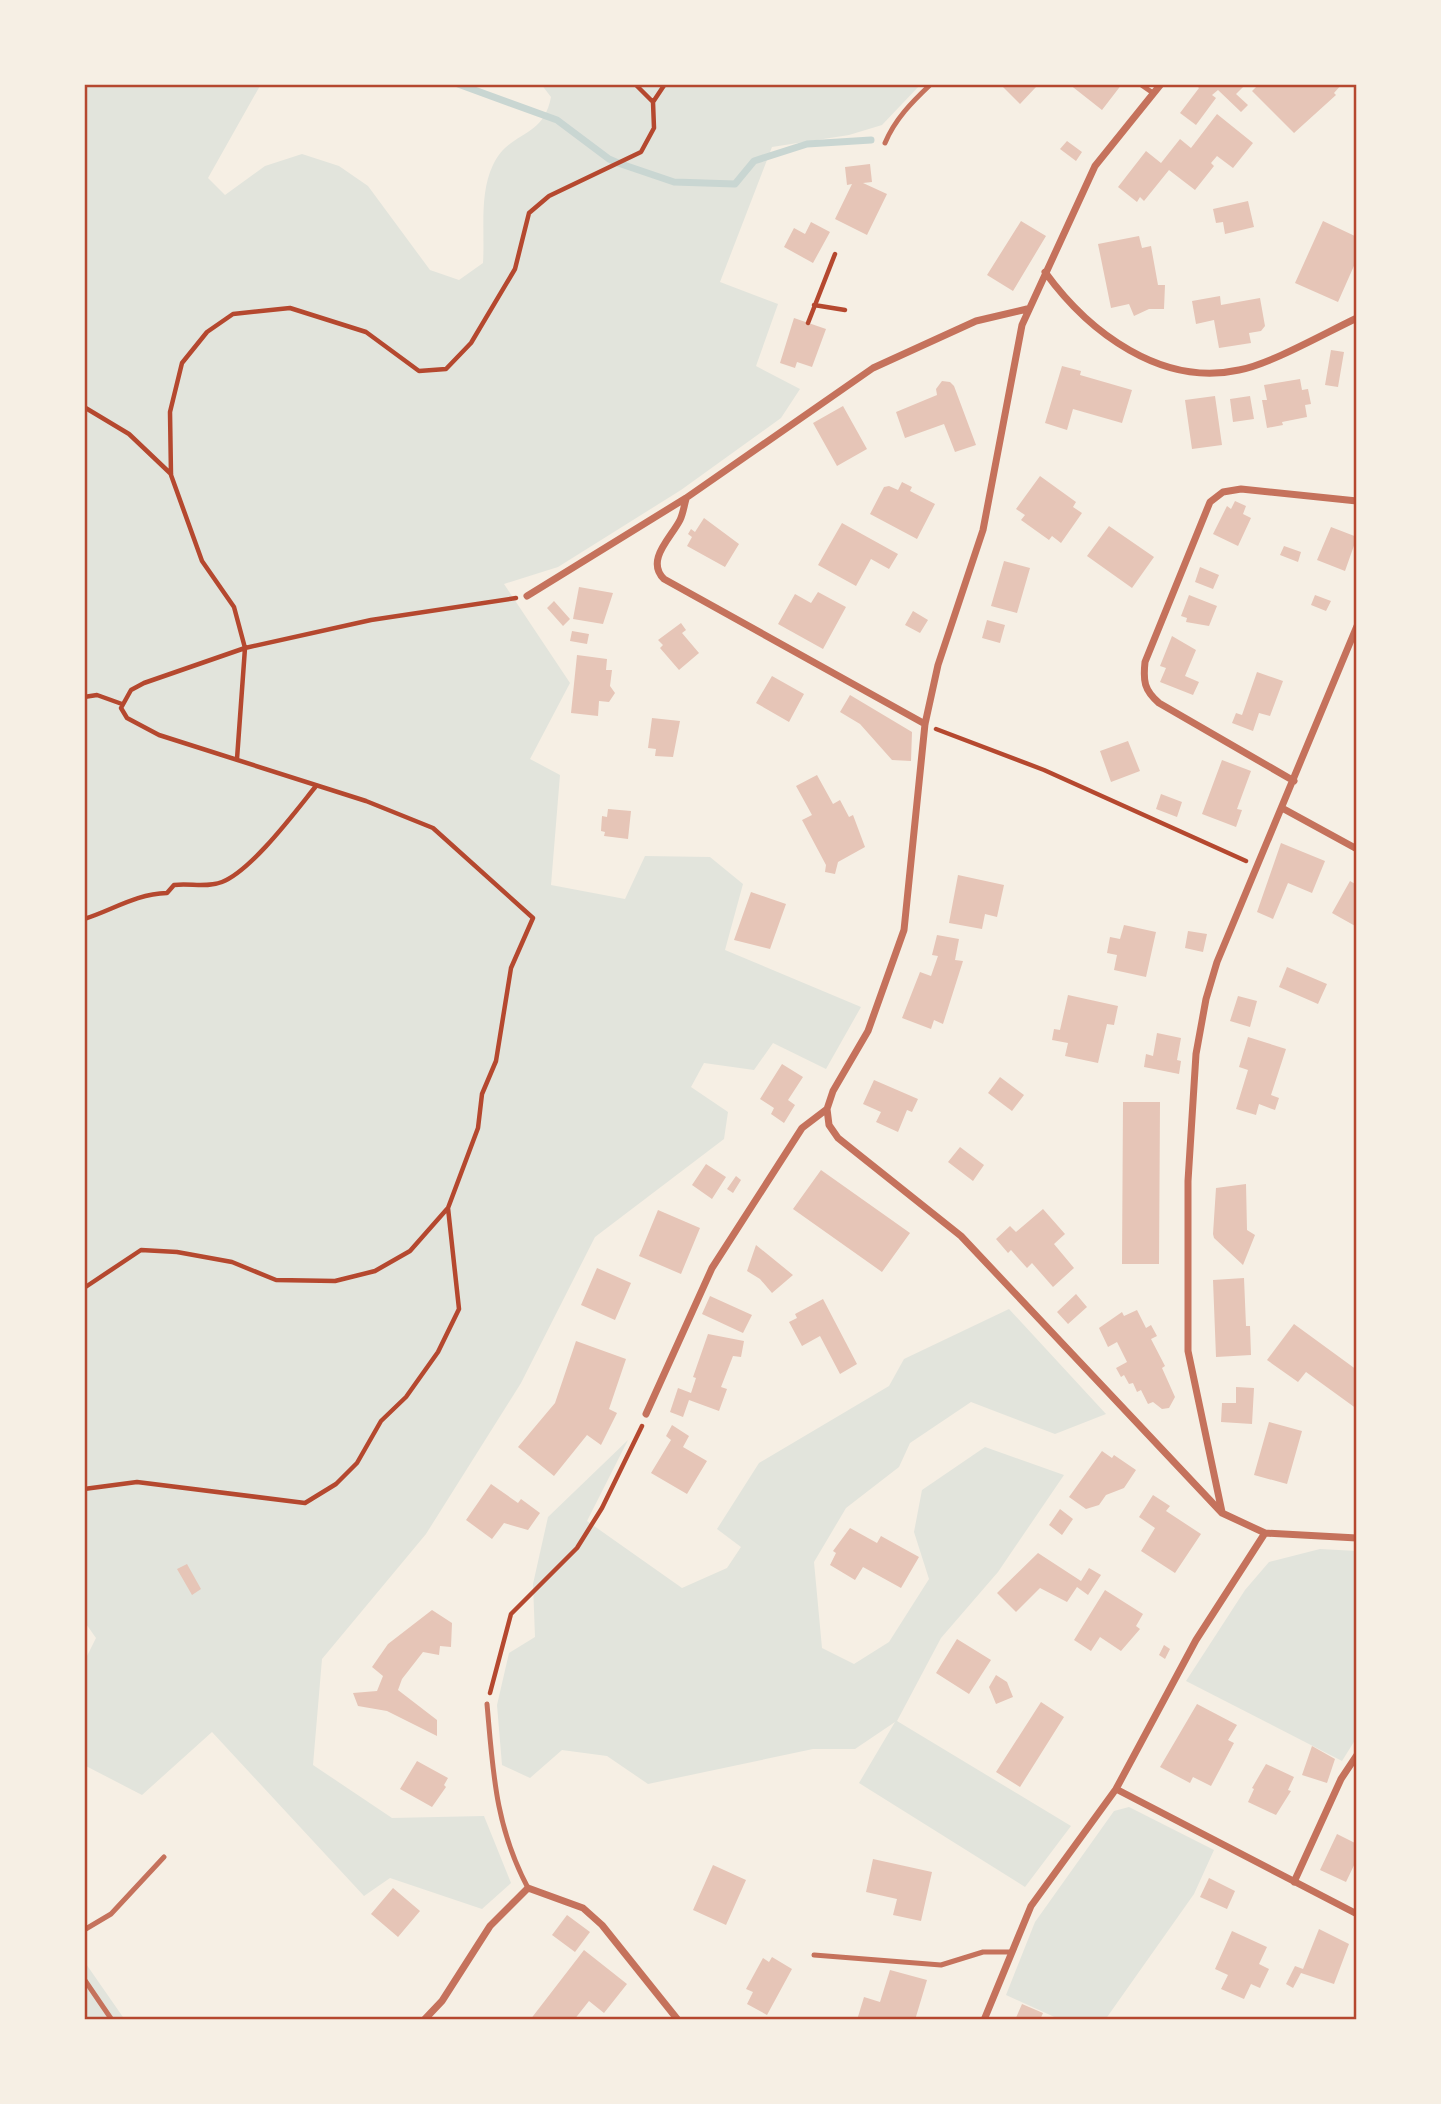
<svg xmlns="http://www.w3.org/2000/svg" width="1441" height="2104" font-family="'Public Sans',sans-serif">
  <rect width="100%" height="100%" fill="#f6efe4"/>
  <path fill="#e2e4dc" d="M84,84h177l-53,94 17,17 40,-29 37,-12 37,12 29,20 62,84 29,10 24,-17c2,-31 -4,-69 10,-98 16,-35 50,-25 58,-68l-10,-13h380l-39,41 -33,10 -77,12 -52,135 58,22 -22,62 44,23 -19,29 -100,72 -123,77 -54,17 66,99 -40,76 30,16 -9,110 74,14 20,-43 65,1 33,27 -18,66 136,57 -35,62 -53,-26 -19,27 -50,-7 -13,24 37,25 -4,27 -129,98 -74,146 -95,151 -104,125 -9,106 79,53 92,-2 27,67 -29,26 -92,-31 -26,18 -152,-164 -70,63 -58,-30v-103l12,-24 -12,-17z
    M1009,1309l97,105 -51,20 -84,-32 -61,41 -11,24 -53,41 -32,54 8,86 32,16 35,-22 40,-63 -15,-47 8,-42 63,-43 79,28 -66,97 -57,66 -44,83 174,105 -46,61 -166,-104 36,-61 -40,27h-42l-165,35 -41,-28 -45,-6 -32,28 -28,-13 -5,-60 12,-52 26,-16 -2,-53 15,-67 80,-77 -41,81 95,67 45,-20 14,-21 -24,-18 42,-66 130,-77 15,-27z
    M1320,1549l37,2v186l-15,24 -156,-80 59,-91 24,-28z
    M1129,1807l85,43 -20,44 -89,126h-44l-55,-25 29,-73 79,-111z
    M84,1961l41,59h-41z"/>
  <g fill="none" stroke-linecap="round" stroke-linejoin="round">
    <path stroke="#c9d6d2" stroke-width="7" d="M458,84l99,36 52,39 9,4
      M621,164l53,18 61,2 19,-23 53,-17 64,-4"/>
  </g>
  <path fill="#e6c5b7" d="M1000,84h32l4,3 -16,17z
    M1069,84h53l-20,26z
    M1195,84h51l-10,10 12,11 -7,7 -23,-22 -6,5 4,3 -20,27 -16,-12 19,-25z
    M1259,84h83l-8,9 2,2 -42,38 -42,-42z
    M1217,114l36,29 -20,25 -16,-12 -6,7 3,3 -19,24 -26,-20 -25,31 -4,-4 -3,5 -19,-15 28,-36 15,12 19,-24 11,9z
    M1067,141l15,11 -6,9 -16,-12z
    M870,164l2,18 -9,1 24,11 -20,41 -32,-16 17,-35 -5,1 -2,-18z
    M1248,201l6,26 -29,7 -2,-12 -7,1 -3,-14z
    M1021,221l25,15 -33,55 -26,-16z
    M1323,221l34,16v22l-19,43 -43,-19z
    M811,222l19,10 -17,31 -29,-16 10,-19 11,6z
    M1139,236l3,12 9,-2 7,39h7l-1,24h-15l-15,7 -5,-12 -18,4 -13,-64z
    M1220,296l1,9 39,-7 5,28 -4,5 -12,2 2,10 -32,5 -5,-28 -18,4 -4,-23z
    M794,318l32,11 -14,38 -15,-5 -2,6 -15,-5z
    M1331,350l13,2 -6,35 -13,-2z
    M1062,366l19,5 -1,4 52,15 -10,33 -49,-14 -6,21 -22,-7z
    M1300,379l2,11 6,-1 3,15 -6,1 2,12 -25,5 1,3 -16,3 -5,-28h5l-3,-15z
    M942,381l8,1 4,4 22,59 -21,7 -11,-28 -39,14 -9,-26 41,-17 -1,-6z
    M1215,396l7,49 -30,4 -7,-49z
    M1250,396l4,23 -21,3 -3,-23z
    M843,406l24,43 -30,17 -24,-43z
    M1040,476l36,26 -3,5 9,6 -21,30 -9,-7 -3,4 -28,-20 4,-5 -9,-6z
    M902,482l10,5 -2,4 25,13 -18,35 -47,-25 14,-27 5,-1 9,4z
    M1235,501l11,5 -3,8 8,4 -13,28 -25,-12 14,-28 4,3z
    M704,518l35,26 -14,23 -38,-21 5,-9 -4,-3 3,-5 4,3z
    M842,523l56,31 -9,15 -18,-10 -15,27 -38,-21z
    M1109,526l45,31 -22,31 -45,-32z
    M1331,527l26,10 -12,34 -28,-11z
    M1284,546l17,6 -3,10 -18,-7z
    M1004,561l26,7 -13,45 -26,-7z
    M1200,567l19,8 -6,14 -18,-7z
    M579,587l34,6 -10,31 -30,-5z
    M818,592l28,15 -23,42 -45,-25 17,-30 16,9z
    M1189,595l28,11 -8,20 -23,-4 1,-4 -6,-2z
    M1315,595l16,6 -5,10 -15,-6z
    M554,601l16,18 -7,7 -16,-18z
    M913,611l15,9 -8,13 -15,-8z
    M987,620l18,5 -5,18 -18,-5z
    M681,623l5,7 -4,3 17,20 -20,17 -19,-22 3,-3 -5,-5z
    M572,631l17,3 -2,10 -17,-3z
    M1172,636l24,14 -11,26 14,6 -6,13 -33,-13 6,-14 -6,-2z
    M577,655l30,4 -1,11h6l-2,16 5,7 -6,9 -10,-1 -1,15 -27,-3z
    M1257,672l26,9 -13,35 -11,-3 -6,18 -21,-8 4,-10 6,2z
    M772,676l32,18 -15,28 -33,-19z
    M850,695l62,37 -1,29 -19,-1 -32,-36 -20,-12z
    M652,718l28,3 -7,36 -18,-1 1,-7 -8,-1z
    M1128,741l12,30 -29,11 -11,-31z
    M1222,760l29,11 -14,38 5,1 -6,17 -34,-13z
    M817,775l16,29 7,-4 9,17 4,-2 12,32 -27,15 -3,12 -10,-2 1,-7 -24,-45 10,-5 -16,-29z
    M1161,794l21,8 -5,15 -21,-8z
    M608,809l23,2 -3,28 -24,-3 1,-4 -4,-1 1,-15 5,1z
    M1281,843l44,18 -13,32 -24,-10 -15,36 -16,-7z
    M958,875l46,10 -7,32 -12,-3 -3,15 -33,-6z
    M1350,881l7,4v42l-25,-14z
    M751,892l35,12 -16,45 -36,-9z
    M1124,925l32,7 -10,45 -32,-7 3,-15 -10,-2 3,-16 10,2z
    M1188,931l19,3 -4,18 -18,-4z
    M937,935l22,4 -4,21 8,1 -20,63 -9,-4 -3,9 -29,-11 18,-46 11,4 7,-20 -6,-1z
    M1287,967l40,17 -9,20 -39,-17z
    M1068,995l50,11 -4,19 -7,-1 -9,39 -33,-7 3,-13 -16,-3 2,-11 6,1z
    M1238,996l19,5 -7,26 -20,-6z
    M1157,1033l24,5 -4,22 4,1 -2,13 -35,-7 2,-13 7,2z
    M1248,1037l38,12 -15,46 8,3 -4,12 -16,-6 -3,11 -20,-6 12,-39 -9,-3z
    M782,1064l21,13 -15,23 7,5 -11,18 -13,-9 3,-6 -14,-9z
    M1000,1077l24,18 -12,16 -24,-18z
    M874,1080l44,19 -6,13 -5,-2 -9,22 -22,-10 5,-10 -18,-8z
    M1123,1102h37l-1,162h-37z
    M960,1147l24,18 -11,16 -25,-19z
    M706,1164l20,13 -14,22 -20,-14z
    M821,1170l89,63 -28,39 -89,-63z
    M736,1176l5,4 -8,13 -6,-4z
    M1246,1184l1,46 8,5 -12,30 -29,-27 -1,-4 3,-46z
    M1043,1209l22,25 -11,10 20,24 -21,19 -21,-24 -5,5 -16,-18 -3,3 -12,-14 14,-13 6,6z
    M658,1210l42,18 -19,46 -42,-18z
    M756,1245l37,30 -21,18 -12,-14 -13,-8z
    M597,1268l34,15 -16,37 -34,-15z
    M1244,1278l2,48h4l1,29 -35,2 -3,-77z
    M1076,1294l11,13 -19,17 -11,-12z
    M710,1296l42,19 -9,18 -41,-19z
    M823,1299l34,65 -17,10 -20,-38 -18,10 -13,-24 8,-4 -2,-4z
    M1137,1310l9,18 5,-3 6,11 -6,3 14,27 -3,2 13,29 -6,11 -7,1 -9,-7 -5,2 -7,-14 -4,2 -4,-9 -4,1 -5,-9 -3,2 -5,-9 11,-6 -10,-20 -9,5 -9,-19 23,-16 2,4z
    M1294,1324l63,46v39l-51,-37 -8,10 -31,-22z
    M708,1334l36,7 -3,16 -8,-1 -12,31 6,2 -8,22 -30,-11 -6,17 -13,-5 8,-24 13,5 5,-15 -3,-1z
    M576,1341l50,18 -17,50 8,4 -16,32 -14,-10 -33,41 -36,-29 37,-44z
    M1236,1387l18,1 -2,36 -31,-2 1,-19h14z
    M1269,1422l33,9 -15,53 -33,-9z
    M672,1425l17,11 -6,11 24,14 -20,33 -36,-21 20,-33 -5,-4z
    M1102,1451l10,7 2,-3 22,15 -12,18 -18,7 -7,10 -13,4 -17,-12z
    M491,1484l27,19 3,-4 19,14 -12,17 -24,-7 -12,16 -26,-19z
    M1153,1495l17,11 -4,5 35,23 -26,39 -34,-22 14,-23 -16,-11z
    M1060,1509l13,10 -11,16 -13,-10z
    M850,1528l27,15 4,-7 38,21 -18,31 -38,-21 -8,13 -25,-15 6,-12 -3,-2z
    M1038,1553l43,28 8,-13 12,7 -13,20 -11,-8 -10,15 -27,-14 -24,24 -19,-19z
    M187,1564l14,25 -9,6 -15,-26z
    M1105,1590l38,24 -7,12 4,3 -19,22 -21,-14 -9,14 -17,-11z
    M432,1610l20,13 -1,24 -11,-1 -1,9 -16,-3 -21,27 -4,11 39,30v16l-50,-25 -29,-5 -5,-13 24,-2 6,-15 -11,-9 16,-23z
    M957,1639l34,21 -22,34 -33,-21z
    M1164,1645l6,4 -5,10 -6,-4z
    M996,1675l11,7 6,15 -17,7 -7,-17z
    M1041,1702l23,15 -44,70 -24,-15z
    M1197,1704l40,21 -9,15 6,3 -23,43 -18,-9 -3,6 -30,-16z
    M1312,1746l23,13 -8,24 -25,-8z
    M417,1761l31,17 -4,7 2,2 -14,20 -32,-18z
    M1266,1764l28,13 -6,13 3,1 -15,24 -28,-13 6,-13 -2,-1z
    M1337,1834l20,10v15l-11,23 -26,-12z
    M873,1859l59,13 -11,49 -28,-6 4,-16 -31,-7z
    M713,1865l33,15 -20,45 -33,-15z
    M1209,1878l26,13 -8,18 -27,-12z
    M393,1888l27,23 -22,26 -27,-23z
    M567,1915l23,17 -15,20 -23,-17z
    M1319,1929l30,15 -15,40 -33,-11 -8,15 -7,-4 9,-18 8,3z
    M1232,1931l35,16 -8,17 10,5 -9,19 -9,-4 -7,15 -23,-10 7,-14 -13,-6z
    M584,1950l43,34 -23,29 -15,-12 -15,19h-44z
    M772,1957l20,12 -25,46 -20,-11 6,-12 -7,-3 17,-31 6,4z
    M890,1970l37,10 -12,40h-58l7,-23 16,5z
    M1022,2004l21,9 -3,7h-25z"/>
  <g fill="none" stroke-linecap="round" stroke-linejoin="round">
    <path stroke="#b5482f" stroke-width="4.5" d="M635,84l18,18
      M814,305l31,5
      M808,323l27,-69
      M84,407l45,27 42,40
      M84,697l13,-2 25,9
      M936,729l108,41 202,91
      M237,759l8,-111 -11,-41 -32,-46 -31,-86 -1,-63 12,-49 25,-31 26,-18 57,-6 76,24 53,39 27,-2 25,-26 44,-74 14,-56 20,-17 92,-44 13,-24 -1,-26 12,-18
      M84,919c29,-9 51,-25 83,-26l7,-8c16,-2 33,3 48,-3 30,-12 73,-70 94,-96
      M84,1288l57,-38 36,2 55,10 44,18 59,1 40,-10 35,-20 37,-42
      M84,1489l53,-7 168,21 31,-19 21,-21 24,-42 25,-24 32,-45 21,-43 -11,-101 30,-80 4,-34 14,-33 15,-93 22,-50 -100,-90 -67,-27 -207,-66 -32,-17 -6,-10 10,-18 13,-7 101,-35 126,-28 145,-22
      M490,1693l21,-79 66,-66 25,-40 40,-82"/>
    <path stroke="#c5725c" stroke-width="5" d="M1140,84l13,9
      M885,143c10,-24 27,-41 46,-59
      M487,1704c6,67 8,122 41,184
      M84,1930l27,-16 53,-57
      M814,1955l127,10 42,-13h27
      M84,1979l28,41"/>
    <path stroke="#c5725c" stroke-width="7" d="M1161,84l-66,82 -73,159 -39,205 -45,135 -13,59 -21,206 -36,101 -35,60 -6,18 2,16 9,13 123,98 261,277 43,20 92,5
      M1045,272c44,61 117,115 194,98 32,-6 86,-37 118,-52
      M686,499c-2,7 -3,15 -6,21 -9,18 -35,40 -16,59l261,145
      M527,596l159,-98 187,-130 103,-47 51,-12
      M1294,781l-135,-78c-15,-13 -16,-22 -14,-41l65,-160 13,-10 18,-3 116,12
      M1282,808l75,41
      M646,1414l66,-146 90,-140 25,-19
      M1222,1512l-34,-161v-170l8,-127 10,-55 11,-37 140,-336
      M1116,1789l241,125
      M1294,1882l47,-103 16,-24
      M424,2020l18,-19 48,-75 38,-38 55,20 19,17 76,95
      M984,2020l47,-114 85,-117 80,-149 69,-107"/>
  </g>
  <rect width="1441" height="2104" fill="none" stroke="#f6efe4" stroke-width="172"/>
  <rect x="86" y="86" width="1269" height="1932" fill="none" stroke="#b5482f" stroke-width="2.5"/>
</svg>
